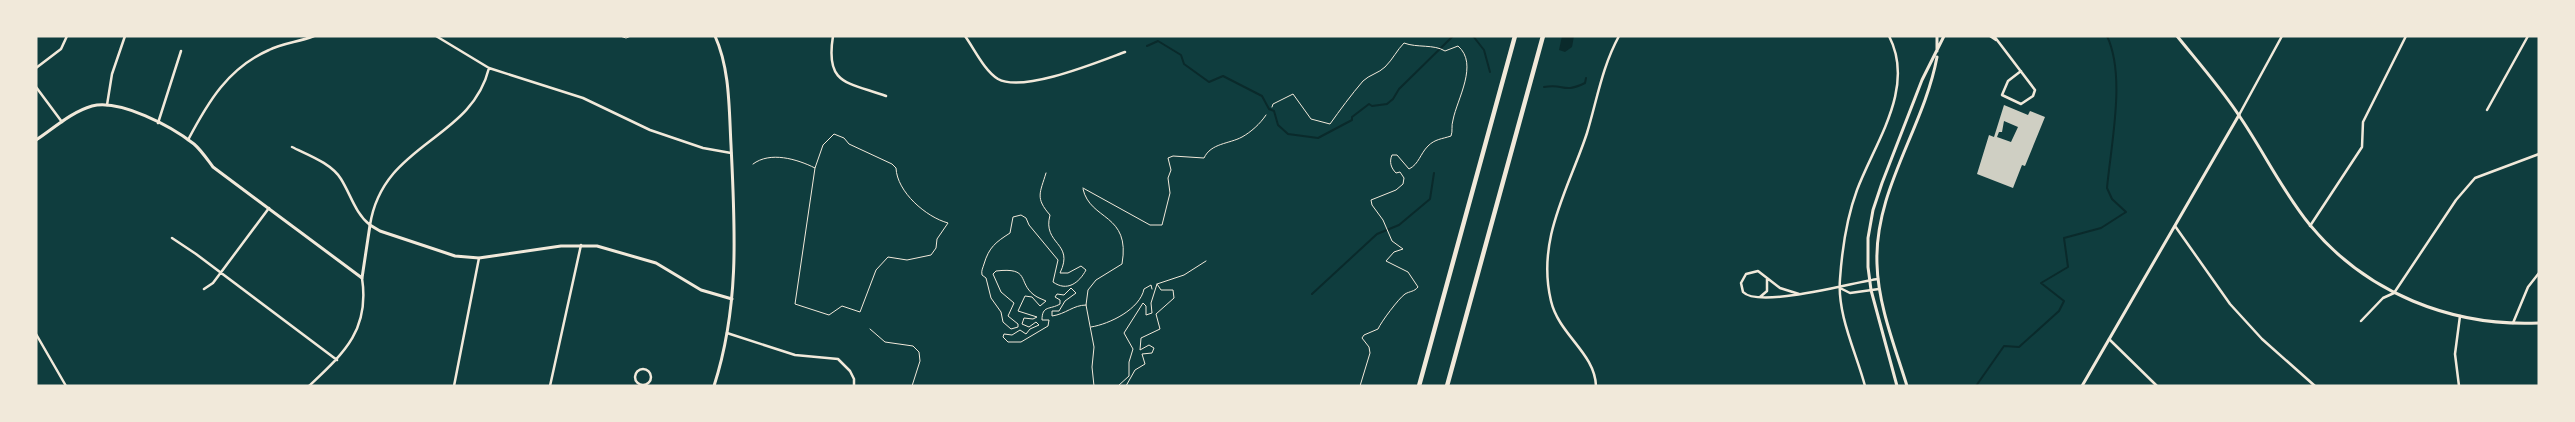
<svg xmlns="http://www.w3.org/2000/svg" width="2575" height="422" font-family="'Archivo Narrow',sans-serif">
  <rect width="100%" height="100%" fill="#0f3d3e"/>
  <path fill="#0a2a2b" d="M1562,36h12l-2,11 -7,5 -6,-2z"/>
  <g fill="none" stroke-linecap="round" stroke-linejoin="round">
    <path stroke="#0a2a2b" stroke-width="2" d="M1473,36l11,14 6,22
      M1147,46l11,-5 23,14 3,9 25,18 14,-6 39,20 7,13 5,2 4,14 10,9 30,4 34,-18v-3l17,-13 3,2 15,-2 6,-5 6,-10 54,-53
      M1544,87c21,-4 18,7 41,-4l1,-5
      M1312,294l65,-60 22,-9 31,-26 4,-26
      M1976,386l28,-40 15,1 40,-36 5,-10 -23,-18 27,-16 -4,-29 37,-10 25,-16 -14,-13 -5,-11c4,-44 19,-112 0,-152"/>
  </g>
  <path fill="#cfcfc3" fill-rule="evenodd" d="M2004,105l24,10 2,-4 15,6 -20,49 -3,-1 -9,23 -36,-14 12,-39 5,2zM2004,121l14,6 -7,15 -14,-5 2,-5h3z"/>
  <g fill="none" stroke-linecap="round" stroke-linejoin="round">
    <path stroke="#f1e9da" stroke-width="1" d="M620,36l6,2 5,-2
      M1272,107l1,-3 20,-10 18,25 19,5c10,-14 21,-29 33,-43 6,-6 16,-8 22,-14 8,-8 12,-17 19,-24 13,5 30,1 41,8l13,-5c21,18 -1,53 -5,74 -2,6 0,11 -2,16 -9,3 -16,3 -23,10 -8,8 -9,18 -19,23l-12,-14h-5c-3,7 -1,13 4,18l4,-1 4,6 -1,6 -7,6 -25,10 1,5 11,15 9,21 11,8 -9,3 -8,9 22,11 10,15c-4,5 -8,4 -13,7 -6,4 -24,28 -27,35l-14,6 -2,3 7,9 1,6 -10,33
      M753,164c17,-13 44,-5 62,4l8,-23 11,-11 10,4 5,6 43,20 4,4c1,24 30,49 52,55l-11,16 -1,9 -5,7 -24,5 -19,-3 -12,13 -16,42 -18,-6 -13,9 -34,-11 20,-136
      M1046,173c-6,20 -11,25 4,42 -8,30 25,27 10,58h8l13,-7 5,4c-7,13 -19,22 -33,12l5,-22 -29,-35 -3,-7 -5,-3 -8,2 -3,16c-14,9 -21,14 -26,31 -1,4 -3,6 -2,11l4,3 5,20 10,14 2,10 8,7 7,-2v-3l-10,-8 6,-13 -13,-11 -8,-18 3,-3c35,-4 21,11 38,24 4,3 8,4 12,6l-6,5 -8,-9 -7,-1 -7,15 19,6 -4,2 -9,-1 -2,6 7,3 7,-5 3,3 -9,4 -4,5 -6,-4 -8,5 -8,-1 -1,3 5,5h13l27,-16 1,-6h-7c0,-15 8,-10 18,-16v-4l-5,-3 2,-3 7,1 7,-7 5,5 -11,8 -6,10h-7v5c14,-2 21,-11 34,-11
      M1083,188l67,37h12l8,-32 -2,-15 3,-8 -3,-12 5,-2 31,2c7,-15 25,-14 38,-21 9,-5 18,-13 24,-22
      M1083,189c7,32 48,24 39,75l-26,16 -8,10 -2,15 8,42 -2,20 2,19
      M1091,327c19,-3 49,-18 53,-38l7,-4 1,4
      M870,329l15,13 28,4 6,6 1,9 -8,25
      M1118,386l11,-10v-14l4,-13 -9,-16 19,-30 3,3v9l6,-2 -1,-10 6,-19 27,-9 22,-14
      M1126,386l9,-16 10,-6 -3,-10 10,-1 2,-5 -5,-3 -9,5 1,-12 19,-9 -4,-15 18,-16 -1,-8h-12l-4,-6"/>
    <path stroke="#f1e9da" stroke-width="2.5" d="M436,36l53,32 94,30 67,32 53,18 28,5
      M833,36c-8,49 14,46 53,60
      M965,36c10,14 19,34 33,43 25,14 100,-17 127,-27
      M1990,36l6,4
      M1994,36l41,54 -2,6 -12,8 -19,-9 6,-14 13,-10
      M36,68l25,-19 6,-13
      M36,87l26,35
      M107,105l5,-31 13,-38
      M2487,110l41,-74
      M2239,115l43,-79
      M158,123l23,-72
      M188,140c20,-38 40,-72 81,-90 14,-7 30,-8 45,-14
      M292,147c16,8 39,16 49,32 10,16 14,34 29,46 13,-83 101,-84 119,-157
      M2175,226l55,78 32,35 53,47
      M2310,226l52,-79 1,-25 43,-86
      M172,238l24,16 141,106
      M1840,288l10,5 29,-4
      M204,289l9,-6 56,-75
      M1799,294l-19,-6 -22,-17 -12,3 -5,9 2,9c16,17 111,-10 135,-13
      M1760,297l7,-6v-12
      M2361,321l22,-23 11,-5 62,-93 19,-22 64,-24
      M2513,323l15,-36 11,-14
      M727,333l68,22 43,4 12,12 4,8v7
      M36,334l30,52
      M2109,339l48,47
      M635 377a8 8 0 1 1 16 0a8 8 0 1 1-16 0Z
      M309,386c35,-33 61,-56 53,-108
      M454,386l25,-128
      M550,386l31,-141
      M1596,386c-1,-33 -37,-51 -45,-85 -15,-62 18,-113 36,-168 10,-33 15,-66 32,-97
      M1865,386c-9,-34 -28,-71 -25,-107 2,-29 7,-62 17,-89 18,-48 59,-102 32,-154
      M2459,386l-4,-32 5,-38"/>
    <path stroke="#f1e9da" stroke-width="3" d="M36,140c17,-11 35,-28 56,-34 28,-7 79,20 102,38 7,6 13,15 19,23l149,111 8,-53 10,6 75,25 24,2 82,-12h36l59,17 45,27 31,9
      M2082,386l157,-271"/>
    <path stroke="#f1e9da" stroke-width="3" d="M1937,36v15
      M2177,36c21,26 43,51 61,78 25,36 44,77 72,111 56,68 142,102 229,98
      M714,386c26,-81 21,-158 17,-241 -2,-36 -1,-76 -16,-109
      M1897,386l-26,-96 -3,-23v-29l5,-28 9,-27 40,-103 22,-44
      M1907,386c-12,-39 -29,-81 -30,-122 -3,-74 47,-136 60,-207"/>
    <path stroke="#f1e9da" stroke-width="4.5" d="M1419,386l96,-350
      M1447,386l96,-350"/>
  </g>
  <rect width="2575" height="422" fill="none" stroke="#f1e9da" stroke-width="75"/>
</svg>
